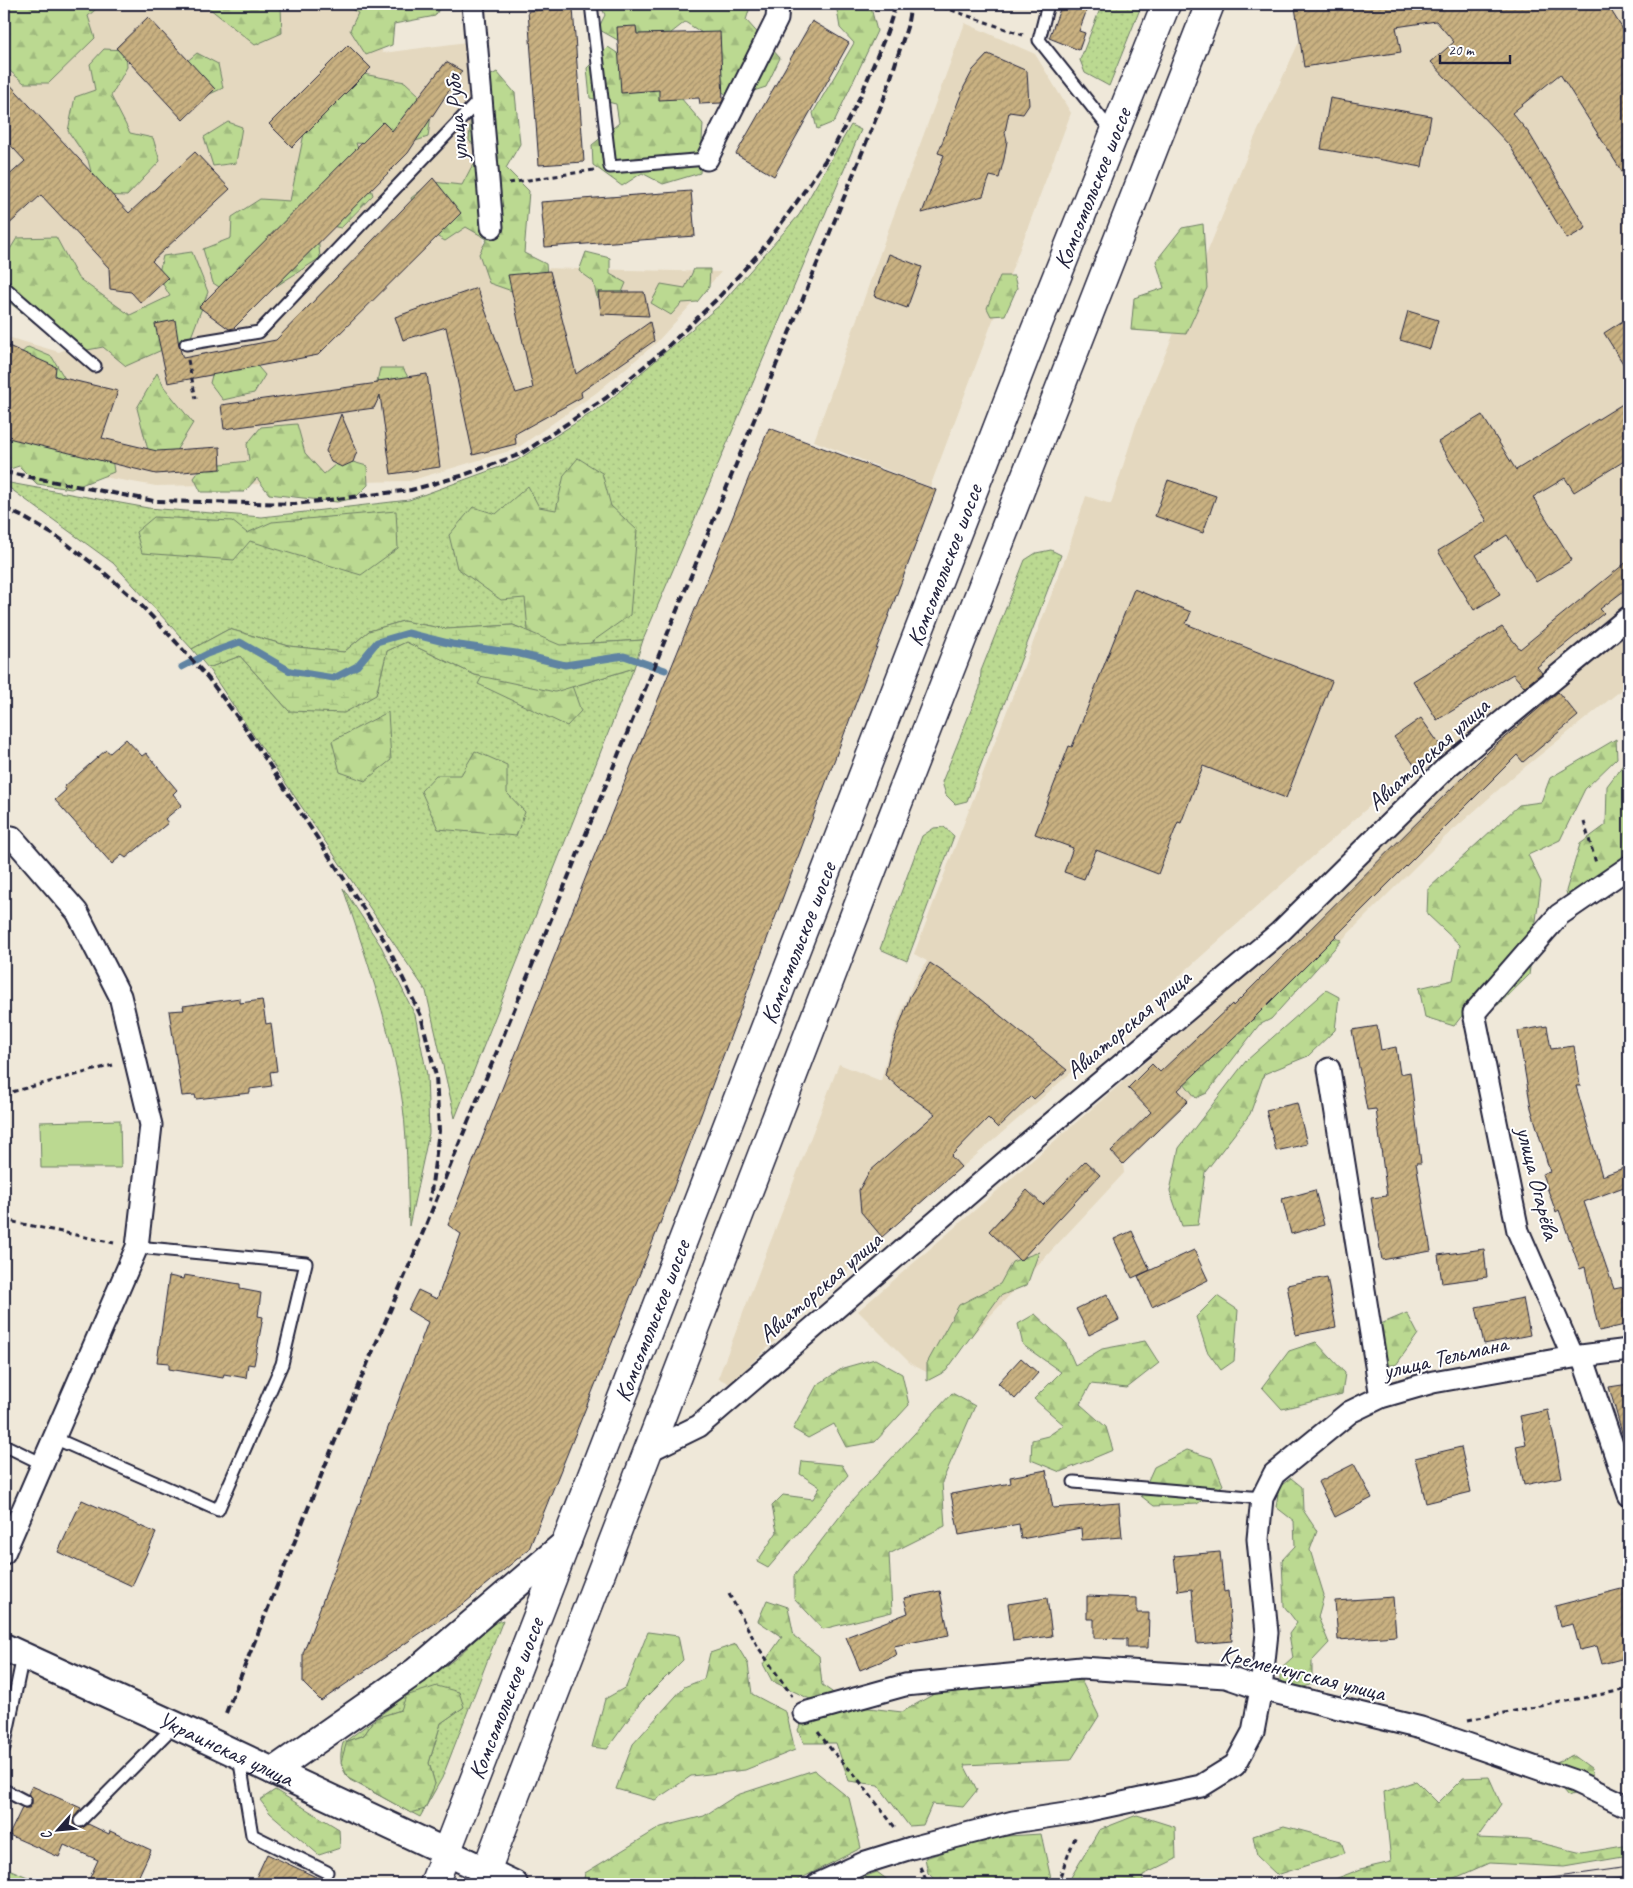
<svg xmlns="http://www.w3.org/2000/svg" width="1633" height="1888" font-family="Caveat,sans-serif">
  <defs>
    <pattern id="grass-dots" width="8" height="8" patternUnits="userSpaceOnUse" patternTransform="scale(1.25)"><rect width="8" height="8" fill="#bbd991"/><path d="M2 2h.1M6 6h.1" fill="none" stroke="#a0ba7e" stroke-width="1.8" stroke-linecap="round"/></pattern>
    <pattern id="forest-firs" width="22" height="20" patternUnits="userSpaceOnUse" patternTransform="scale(1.25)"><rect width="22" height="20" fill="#bbd991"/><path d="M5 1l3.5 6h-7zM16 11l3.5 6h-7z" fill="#a0ba7e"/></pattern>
    <pattern id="wetland-marsh" width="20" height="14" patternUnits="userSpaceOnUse" patternTransform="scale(1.25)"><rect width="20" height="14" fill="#bbd991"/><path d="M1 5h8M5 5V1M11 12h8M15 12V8" fill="none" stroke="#a0ba7e"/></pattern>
    <pattern id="building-hatch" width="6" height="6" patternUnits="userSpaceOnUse" patternTransform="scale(1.25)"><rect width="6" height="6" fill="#c9b181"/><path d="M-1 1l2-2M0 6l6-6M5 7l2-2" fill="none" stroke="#a3906b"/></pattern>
  </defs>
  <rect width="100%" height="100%" fill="#efe8d9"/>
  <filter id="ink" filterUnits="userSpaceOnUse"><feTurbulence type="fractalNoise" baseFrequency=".02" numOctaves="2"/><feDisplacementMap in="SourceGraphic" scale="10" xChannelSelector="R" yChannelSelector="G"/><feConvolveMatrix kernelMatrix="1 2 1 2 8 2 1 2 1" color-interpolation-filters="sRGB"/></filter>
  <g filter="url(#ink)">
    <path fill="#e4d8bf" d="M4,4h358l21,49 84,-11 18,225 236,5 -66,72 -59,49 -80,56 -107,32 -253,5 -152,-26v-124l55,16 30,-13 -85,-91z
      M1458,4h171v680l-114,91 -71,63 -173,173 -83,90 -65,63 1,9 -190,203 -23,-12 -53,-53 429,-371 171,-175 -16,-17 -32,22 -336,300 -192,167 -152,147 -12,-6 121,-314 42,17 9,-36 13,-37 10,-24 14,-23 -13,-7 151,-395 21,-63 25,8 25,-79 118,-286 45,-97 137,-21z
      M965,23l70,31 36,59 -141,374 -116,-46 71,-202z"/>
    <path fill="url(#grass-dots)" stroke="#6e7e66" fill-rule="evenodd" d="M1102,4h40l-33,82 -24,-13 -5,-13z
      M851,125l10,5 -218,510 -83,5 -47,-20 -67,4 -43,-8 -34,10 -25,21 -55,-6 -60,-17 -37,20 -79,-86 -109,-79v-2l144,26 114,9 147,-17 107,-39 88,-56 117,-101 78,-89z
      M1051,550l10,5 -94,246 -12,3 -9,-9 -4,-13 38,-94 1,-17 44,-111 11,-7z
      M406,642l69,33 80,17 79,-24 -179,450 -29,-127 -218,-323 32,-12 49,55 87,-16 11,-44z
      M944,827l10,9 -47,125 -27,-12 42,-113 12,-8z
      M343,888l38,58 34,69 12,60 2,58 -20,93c-2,-46 -1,-95 -9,-140 -13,-68 -35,-133 -57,-198z
      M503,1620l-61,158 -22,39 -70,-37c-10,-12 -11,-23 -7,-37l113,-85 36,-34zM464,1707l-23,16 -12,40 6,21 -24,29 -43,-24 -21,-48 17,-6 12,-17 25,-8z"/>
    <path fill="url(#forest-firs)" stroke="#6e7e66" d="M4,4h98l-14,12 7,22 -46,45h-25l-20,-17z
      M204,4h73l4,3 1,26 -27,12z
      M343,4h99l-7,12 -41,8 -2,21 -26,10 -16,-25 8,-17z
      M600,4h151l-5,16 34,38 -14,29 -34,11 -24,-15 -1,-47 -22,-14 -19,15 -43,6 -25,-14 7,-14z
      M836,4h34l7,27 -43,91 -17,7 -4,-16 41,-70 -14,-15z
      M608,47l67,44 28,33 -3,49 -37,11 -21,-11 -20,13 -29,-21 -1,-20 27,-22 -3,-19 -26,-6 -3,-30z
      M104,49l22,1 1,17 -16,29 19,37 23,5 7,23 -33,35 -30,-1 -9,-35 -20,-29 7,-34 20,-7 -5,-26z
      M197,53l21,11 5,24 -24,11 -19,-32z
      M497,72l18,21 5,51 -14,24 23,23 -5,62 22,11 2,22 -22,10 -37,-13 -10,-29 8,-15 -21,-12 -21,14 -27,-15 -7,-28 21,-16 30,3 10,-19 20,-8 -23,-17 4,-56z
      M358,73l47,9 27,25 -4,30 -28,9 -44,-3 17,52 -32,33 -24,-5 3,35 -73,47 -34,-22 -10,-34 28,-11 1,-21 28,-18 30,2 16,-77z
      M228,122l14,5 -6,36 -23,3 -9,-29z
      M1203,224l4,64 -21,46 -55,-4 3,-32 30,-10 -8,-27 26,-33z
      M56,237l22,41 52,37 40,-19 -12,-20 5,-20 29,-4 16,40 -17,45 -65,29 -23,-19 -31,6 -68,-55v-39l13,-21z
      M586,252l24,6v16l16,9 -9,21 -20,-7 -4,-16 -14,-10z
      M694,269h16l-1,18 -12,15 -15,1 -11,12 -20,-12 10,-19 24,4z
      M1000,276h14l3,12 -12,27 -14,1 -4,-8z
      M28,347l24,10 60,101 2,14 -43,17 -34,-5 -18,-18 -15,5v-50l15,4 -7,-64z
      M253,361l12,14 -11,18 -31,7 -13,-17 5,-19z
      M380,368h23l13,24 -29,17 -12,-18z
      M157,373l7,14 29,36 -19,31h-25l-12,-46z
      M297,424l8,29 19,21 18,-15 25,7 1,19 -13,13 -18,4 -68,-8 -12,-16 -13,14h-43l-7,-14 9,-12 46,-5 -2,-17 14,-17z
      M578,458l24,15 9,33 26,24 -7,85 -51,36 -50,-10 -4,-43 -24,2 -44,-32 -8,-33 24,-28 23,7 32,-28 11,21 17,3 8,-35z
      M396,511l2,37 -37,27 -111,-34 -16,19 -92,-7 -6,-21 18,-15 78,4 15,12 25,-11z
      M486,669l84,11 11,31 -14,15 -89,-42z
      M388,712l3,48 -26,21 -25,-9 -8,-31z
      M1616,739l1,19 -32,31 -25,51 -32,15 13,27 -12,93 -31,30 -27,-1 -17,22 -29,-9 -6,-29 34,-8 7,-35 -33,-31 1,-25 91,-84 22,-3 9,-24z
      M475,751l32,14v28l18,19 -9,24 -78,-7 -17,-38 15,-16h25z
      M1629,757v93l-5,4 -32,51 -20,9 -6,-23 14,-47 26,-19 1,-39z
      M1326,936l16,4 -71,79 -12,6 -52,68 -11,5 -16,-20 13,-21 61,-38 -3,-14z
      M1326,990l13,7 -4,33 -27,26 -44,18 -14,40 -45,58 -7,53 -16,1 -12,-35 9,-43 67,-87z
      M1039,1252l-12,33 -27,11 -54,75 -19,10v-18l32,-58 41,-21 12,-22z
      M1217,1296l21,14 -4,51 -13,9 -14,-19 -11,-34z
      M1407,1313l11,21 -22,31h-28l-9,-32z
      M1035,1314l30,28 10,23 27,-16 43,-8 14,22 -32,25 -36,-4 -11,20 26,23 7,23 -53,22 -29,-12 1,-20 16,-4 16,-11 -30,-26 27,-27 -38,-27 -5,-21z
      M1316,1342l29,31 -3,21 -60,15 -20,-22 27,-36z
      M875,1359l27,15 7,31 -34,37 -29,5 -12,-23 -26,14 -15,-9 24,-44 26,-17z
      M952,1393l23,13 -33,76 3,44 -56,28 3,58 -69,17 -29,-31v-22l57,-74z
      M1187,1450l25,8 11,27 -26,19 -43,2 -13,-10 13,-29z
      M802,1461l40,4 6,10 -80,93 -11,-6 20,-30 -5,-26 11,-11 30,4 7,-12 -20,-13z
      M1291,1478l11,9 1,23 14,21 -7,19 14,45 -6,22 11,26 -17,18v23l-20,8 -12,-8v-14l13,-12 -4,-24 8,-11 -13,-17 -2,-46 13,-14 -1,-25 -18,-14 3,-20z
      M767,1600l21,7 6,29 25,20 3,29 30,21 50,6 41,-23 138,-9 18,36 -28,44 -107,5 13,25 -14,17 -31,-3 -9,21 -14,1 -31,-41 -29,-4 -13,-38h-32l-6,-13 14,-30 -40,-19 -9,-17 19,-27 -24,-16z
      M648,1632l30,4 5,24 -42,42 -34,47 -15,-2 13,-48 21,-12z
      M736,1644l12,20 4,30 34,18 9,38 -50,20 -54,6 -36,24 -39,-11 17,-45 51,-57 20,-8 6,-26z
      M437,1686l22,6 5,15 -23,16 -12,40 6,21 -10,25 -14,4 -63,-35 -7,-16 6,-21 17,-6 12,-17 25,-8 5,-14z
      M1573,1755l18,13 3,18 -26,10 -15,-18 1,-15z
      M814,1770l35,28 12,50 -71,36h-207l2,-11 76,-46 43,-11 33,-21z
      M1489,1777l12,27 -24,34 51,2 54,13 47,-8v11l-65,11 -75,-4 -43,19 -28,2h-96l39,-15 30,-7 -7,-70 32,-11 22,22 25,-25z
      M275,1790l64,39 1,19 -21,7 -49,-42 -10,-13z
      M1137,1815l38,12 1,32 -33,16v9h-76l32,-54z
      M1284,1826l57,15 4,12 -68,22 -20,-19 -4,-20z
      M1041,1834l10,45 -2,5h-110l-11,-11 -3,-15 67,-21z
      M4,1867l40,17h-40z
      M877,1872l16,12h-48z"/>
    <path fill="url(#wetland-marsh)" stroke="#6e7e66" d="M403,621l43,8 67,-4 47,20 83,-5 -9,28 -79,24 -80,-17 -69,-33 -19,9 -11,44 -32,18 -55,-2 -49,-55 -32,12 -16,-19 37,-20 60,17 55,6 25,-21z"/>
    <path fill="#bbd991" stroke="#6e7e66" d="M120,1120l1,48h-80l-1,-46z"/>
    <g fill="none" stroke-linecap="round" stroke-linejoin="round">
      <path stroke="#5e83a2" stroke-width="7" d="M182,667l25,-13 33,-12 50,29 44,7 23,-12 20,-24 31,-9 44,11 64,9 49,12 59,-9 41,14"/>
    </g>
    <path fill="url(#building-hatch)" stroke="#22223b" d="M1062,4h27l-10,27 6,2 -6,17 -30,-12z
      M1317,4h290l22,35v144l-69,-109 -48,39 17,20 57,95 -19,11 -57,-93 -79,-84 23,-20 -18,-21 -40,6 5,25 -97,15 -9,-60z
      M573,8l11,154 -45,3 -11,-154z
      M148,17l67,72 -32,31 -67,-72z
      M812,21l37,22 -75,133 -38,-22z
      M636,26l1,8 83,-2 3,68 -2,3 -21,1 -1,-6 -40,2v-10l-38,3 -4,-66z
      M348,45l23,23 -79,79 -23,-23z
      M988,54l39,17 2,34 -6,9 -14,-2 -4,20 2,9 -3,18 -5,19 -9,-2 -7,20 -61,17 22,-58 -6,-2 26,-66 9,-17z
      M446,62l16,9 -54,82 -174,175 -5,1 -30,-22 184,-185 9,9z
      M4,78l125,135 66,-61 35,37 -78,72 16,17 -27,25 -10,-11 -21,-3 -1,-21 -68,-73 -37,34v-49l21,-19 -21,-23z
      M1330,98l101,18 -9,51 -101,-18z
      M433,178l28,35 -143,142 -150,28 -13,-59 20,-4 4,26 4,12 93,-18z
      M691,191l4,45 -150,11 -4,-45z
      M889,254l33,13 -15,41 -33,-12z
      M550,271l26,103 74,-52 4,19 -73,51 1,5 -67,37 1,10 -43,11 -27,-128 -43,13 -8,-23 82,-29 39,105 17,-5 -25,-113z
      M598,292h46l5,24 -48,-2z
      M1408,311l30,9 -8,29 -30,-9z
      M1629,317v56l-25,-40z
      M4,344l52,23 -1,9 63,15 -16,47 55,13 63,-4 1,22 -65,5 -152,-37z
      M427,374l13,93 -49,7 -11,-79 -6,13 -150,21 -3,-24 157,-22v-2z
      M1629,400v58l-55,34 -9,-14 -32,19 39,63 -36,22 -29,-47 -31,20 24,39 -26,16 -36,-59 49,-30 -49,-79 44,-27 34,55z
      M341,414l16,37 -4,11 -11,5 -11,-5 -5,-11z
      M769,428l167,62 -275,731 -132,328 -63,53 -145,99 -18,-18v-30l125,-331 -20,-12 10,-20 19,9 24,-65 -13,-9 143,-361z
      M1168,480l48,16 -13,37 -48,-17z
      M1629,560v27l-29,22 4,4 -67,54 5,6 -18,14 -11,-13 -76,46 -24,-39 89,-54 18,22z
      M1134,589l57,23 -5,12 146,57 -46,117 -83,-32 -22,57 -3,-1 -20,52 -62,-24 -12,29 -20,-7 9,-24 -38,-14 34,-88 3,1z
      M1558,692l20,24 -55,46 -6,-7 -268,268 -71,67 10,11 -65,63 -12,-13 40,-39 -23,-24 24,-24 8,8 72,-68 1,2 258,-257z
      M1421,718l21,30 -27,18 -21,-29z
      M126,739l16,17 4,-3 31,37 -4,4 9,11 -17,14 3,4 -42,35 -4,-3 -10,9 -57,-64 11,-10 -2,-3 42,-37 4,3z
      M930,963l34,23 103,84 -33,29 -3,-3 -33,32 -10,-10 -37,38 10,11 -79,70 -21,-25 -2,-22 10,-18 66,-58 -36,-26 -14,-13 5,-23 20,-56z
      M240,998v5l22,-3 4,24 5,-1 6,48 -7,1 2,14 -22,3v4l-54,6 -1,-4 -13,1 -13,-85 15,-1 -1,-4z
      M1377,1026l4,24 15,-3 4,27 10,-2 11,91h-5l15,88 -49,9 -11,-62 16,-2 -11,-87 -9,1 -15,-80z
      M1547,1026l4,23 23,-3 6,40h-4l26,90 27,-10v19l-45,17 30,87 15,-3v38l-30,7 -14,-64 -5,2 -21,-59 -3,2 -14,-38 8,-2 -19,-64 -13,-77z
      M1297,1103l10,41 -31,7 -10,-41z
      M1085,1161l15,14 -80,86 -31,-30 38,-41 16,15z
      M1315,1190l9,35 -33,9 -9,-35z
      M1132,1231l18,39 -18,8 -18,-39z
      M1484,1249l3,28 -45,6 -4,-28z
      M1194,1250l14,30 -56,27 -14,-31z
      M184,1275l56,9v5l21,4 -3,23 5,1 -9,48 -6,-1 -2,14 -22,-4 -1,4 -54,-9v-6l-12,-1 12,-86 14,3z
      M1327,1277l9,50 -40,8 -9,-50z
      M1107,1294l12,26 -30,15 -13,-26z
      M1523,1298l7,37 -46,9 -8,-37z
      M1021,1358l17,15 -23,26 -17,-16z
      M1629,1384v55l-5,1 -15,-53z
      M1548,1410l14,67 -38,8 -8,-39 10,-2 -6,-28z
      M1461,1447l10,45 -45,11 -11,-45z
      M1354,1464l18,34 -37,19 -17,-35z
      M1046,1470l7,38 66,-5 3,34 -40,3 -1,-12 -60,11 -2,-15 -60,11 -8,-41 60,-11 -1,-6z
      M82,1500l74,33 -24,53 -74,-34z
      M1220,1552l4,40 4,-1 4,50 -35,3 -5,-55 -14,2 -4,-35z
      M1629,1587v70l-27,7 -5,-18 -17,4 -7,-26 -13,3 -5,-21z
      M940,1591l9,44 -55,11 3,9 -37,15 -14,-33 62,-24 -4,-15z
      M1087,1596l50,2v15h12l-1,35h-21v-9l-33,-1v-19h-7z
      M1393,1597l3,39 -58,4 -3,-39z
      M1047,1598l5,38 -39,5 -5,-37z
      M32,1786l49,22 -8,12v3l5,5h4l6,-4 21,10 1,-3 41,19 -16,34h-48l11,-24 -34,-15 -5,12 -50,-22 13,-27h7l3,-4v-7l-4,-3z
      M267,1854l64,30h-78z"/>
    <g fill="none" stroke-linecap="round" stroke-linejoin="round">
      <defs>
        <path id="service" d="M591,4l19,163 97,-8
          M1048,4l-9,36 74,93
          M4,287l91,79
          M186,344l73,-12 222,-234
          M54,1438l164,72 64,-146 24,-101 -169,-16
          M4,1445l39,19
          M1074,1482l188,16
          M4,1748l19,-92
          M239,1757l13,78 75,37
          M4,1790l21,11
          M80,1821l95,-96"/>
        <path id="minor" d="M473,4l19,223
          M707,159l70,-140 1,-15
          M1329,1069l52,328
          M1582,1356l47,139
          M1573,1357l-55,-126 -44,-218 85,-98 70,-48
          M646,1452l53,-26 310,-267 271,-227 167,-165 182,-150
          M4,1553l133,-306 14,-122 -31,-129 -43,-84 -65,-75
          M804,1713l101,-28 176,-17 145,9 35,12 160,39 153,53 55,26
          M818,1884l48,-22 45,-14 102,-26 72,-11 116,-25 34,-21 18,-33 8,-43 6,-56 -9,-94 4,-41 12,-24 76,-62 31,-15 52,-15 140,-25 56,-7"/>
        <g id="tertiary">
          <path id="s1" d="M4,1647l171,78 339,159"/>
          <path d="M273,1771l143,-100 152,-130"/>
        </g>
        <g id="primary">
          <path id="s2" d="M434,1884l599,-1548 133,-332"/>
          <path d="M481,1884c238,-628 485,-1254 729,-1880"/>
        </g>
      </defs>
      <use href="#service" stroke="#22223b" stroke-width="15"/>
      <use href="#minor" stroke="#22223b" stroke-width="25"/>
      <use href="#tertiary" stroke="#22223b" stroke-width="30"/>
      <use href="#primary" stroke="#22223b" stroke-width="31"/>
      <path stroke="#22223b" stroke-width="3" stroke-dasharray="5 4" stroke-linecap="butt" d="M934,4l89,31
        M509,183l85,-13
        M188,360l8,39
        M1584,822l12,41
        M4,1094l109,-29
        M4,1220l110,23
        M729,1594l29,53 34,49
        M1468,1720l161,-31
        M818,1732l15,20 21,22 43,56
        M920,1867l8,17
        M1057,1884l19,-49"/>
      <use href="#service" stroke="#fff" stroke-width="11"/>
      <use href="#minor" stroke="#fff" stroke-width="21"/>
      <use href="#tertiary" stroke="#fff" stroke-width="26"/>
      <use href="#primary" stroke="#fff" stroke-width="28"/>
      <path stroke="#22223b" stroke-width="1" d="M1508,1884l121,-17
        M1579,1884l50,-7"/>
      <path stroke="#22223b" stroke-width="4" stroke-dasharray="8 4" stroke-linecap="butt" d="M4,472l150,29 141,3 116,-14 50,-14 60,-22 85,-56 58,-48 54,-52 43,-47 35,-48 37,-54 28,-54 26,-63 9,-28
        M4,508l19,9 36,21 42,32 38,33 37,39 32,36 36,48 142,217 35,73 15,60 3,55 -8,61 -2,9
        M226,1713l117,-292 69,-162 234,-572 239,-591 22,-69 4,-23"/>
    </g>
  </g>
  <g text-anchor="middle" stroke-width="4" stroke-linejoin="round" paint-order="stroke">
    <g font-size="24" fill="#22223b" stroke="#fff">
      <text transform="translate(456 118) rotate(-95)" y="8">улица Рубо</text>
      <text dy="8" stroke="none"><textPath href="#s2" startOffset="1819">Комсомольское шоссе</textPath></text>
      <text dy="8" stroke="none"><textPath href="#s2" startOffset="1414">Комсомольское шоссе</textPath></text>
      <text transform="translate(1428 754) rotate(-42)" y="8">Авиаторская улица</text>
      <text dy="8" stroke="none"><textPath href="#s2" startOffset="1009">Комсомольское шоссе</textPath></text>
      <text transform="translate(1128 1024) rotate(-40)" y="8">Авиаторская улица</text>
      <text transform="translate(1538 1183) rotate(76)" y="8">улица Огарёва</text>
      <text transform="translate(820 1287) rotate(-41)" y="8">Авиаторская улица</text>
      <text dy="8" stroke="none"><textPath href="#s2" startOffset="604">Комсомольское шоссе</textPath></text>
      <text transform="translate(1445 1357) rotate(-13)" y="8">улица Тельмана</text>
      <text transform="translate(1303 1673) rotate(14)" y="8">Кременчугская улица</text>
      <text dy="8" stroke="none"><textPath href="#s2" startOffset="199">Комсомольское шоссе</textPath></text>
      <text dy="8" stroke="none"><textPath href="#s1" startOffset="244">Украинская улица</textPath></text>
    </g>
  </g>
  <rect width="1633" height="1888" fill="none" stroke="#fff" stroke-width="20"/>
  <rect x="10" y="10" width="1613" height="1868" fill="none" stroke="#22223b" stroke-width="2" filter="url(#ink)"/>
  <g transform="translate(58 1830) rotate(243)" stroke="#ffffff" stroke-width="4" paint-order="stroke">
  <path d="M0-4L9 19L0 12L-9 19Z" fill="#22223b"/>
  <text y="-8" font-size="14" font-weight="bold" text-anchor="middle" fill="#22223b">С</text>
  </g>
  <path d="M1440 55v8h70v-8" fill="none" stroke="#22223b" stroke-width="2.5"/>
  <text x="1448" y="55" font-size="15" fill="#22223b" stroke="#ffffff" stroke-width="4" paint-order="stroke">20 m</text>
</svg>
